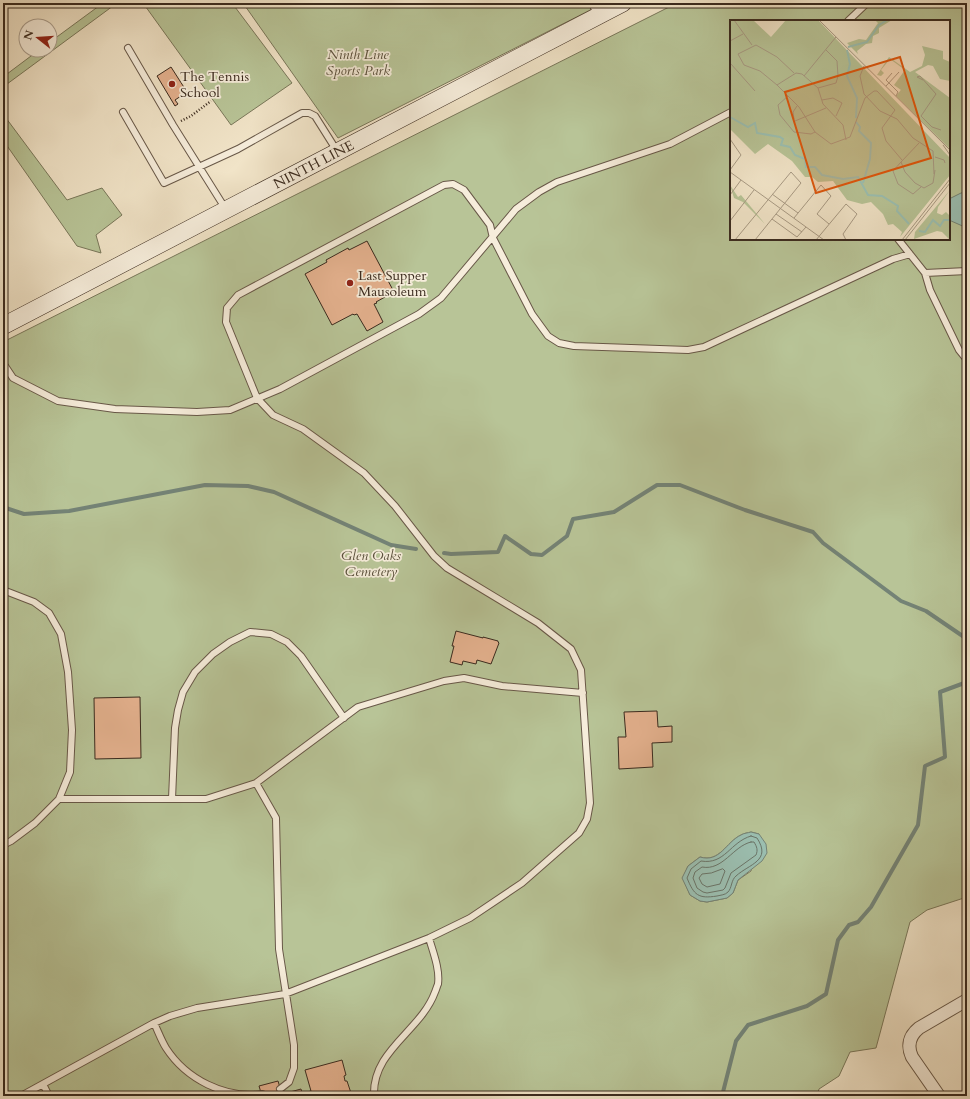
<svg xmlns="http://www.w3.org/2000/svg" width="970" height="1099" font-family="Cardo,serif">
  <rect width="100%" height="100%" fill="#f1e4c8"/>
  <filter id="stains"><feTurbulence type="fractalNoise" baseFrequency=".005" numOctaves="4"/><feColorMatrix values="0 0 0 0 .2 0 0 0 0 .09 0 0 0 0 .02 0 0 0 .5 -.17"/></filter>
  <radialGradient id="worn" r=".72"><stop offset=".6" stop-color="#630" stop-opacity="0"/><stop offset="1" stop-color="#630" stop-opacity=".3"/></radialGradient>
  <path fill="#b8c497" stroke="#79775a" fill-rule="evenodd" d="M103,3h14l-114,84v-10l36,-27h11v-8z
    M143,3h89l60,80 -61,42z
    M243,3h361l-266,135z
    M677,3h290v894l-40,13 -17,12 -34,126 -26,4 -11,24 -20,13 -2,7h-814v-754zM731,21h218v218h-218zM751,832l8,2 -8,37 -13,9 -5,13 -6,5 -20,4 -7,-1 -10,-6 -7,-17 5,-12 12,-9c20,6 26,-15 41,-22 3,-2 7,-2 10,-3z
    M3,114l64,86 35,-12 20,27 -26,20 5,18 -24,-7 -74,-106z"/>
  <path fill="#9bbfb1" stroke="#748376" d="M967,192v36l-18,-8v-21l12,-6z
    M751,832l8,2 7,10 1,9 -5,8 -24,19 -5,13 -6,5 -20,4 -7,-1 -10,-6 -8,-17 6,-12 12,-9c20,6 26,-15 41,-22 3,-2 7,-2 10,-3z"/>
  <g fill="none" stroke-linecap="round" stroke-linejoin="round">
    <path stroke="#6a7468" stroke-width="1" d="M751,836l6,2c15,23 -8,26 -21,38 -5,4 -4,12 -8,16 -3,3 -7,3 -11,4 -19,3 -23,-1 -30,-18l4,-9 10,-8c24,4 29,-19 50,-25z
      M751,842h3c3,5 4,8 2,13l-25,18 -6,15 -2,2 -16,3 -4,-1 -6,-4 -4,-10 2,-6 7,-5c21,4 31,-21 49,-25z
      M723,869l2,2 -5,13 -13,3 -5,-3 -3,-6 3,-4 9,-1z"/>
    <path stroke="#748376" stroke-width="4" d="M3,507l21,7 45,-3 136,-26 43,1 26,6 117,53 25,4
      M444,553l7,1 47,-2 7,-16 26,18 11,1 25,-19 6,-17 41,-7 43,-27h23l65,25 68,22 10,11 78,58 25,10 41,28
      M722,1096l14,-55 12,-16 59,-19 19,-12 12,-54 11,-15 9,-3 13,-15 47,-82 7,-59 20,-9 -5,-65 27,-10"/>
  </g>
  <path fill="#e4b18e" stroke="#3a2a1e" d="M171,67l16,25 -12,8 3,4 -3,2 -18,-30z
    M367,241l27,51 -18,10 1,1 -3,1 9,18 -16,9 -10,-17 -3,1 -1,-1 -21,11 -27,-51 22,-12 -1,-2 22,-12 1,2z
    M456,631l27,7v-1l15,4v1l1,1 -8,21 -14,-4 -1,4 -13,-3 -1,4 -12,-3 4,-16h-2z
    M140,697l1,61 -46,1 -1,-61z
    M657,711l1,16 14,-1v16l-20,1 1,24 -34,2 -1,-32h8l-2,-25z
    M342,1060l4,15 -2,1 1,5h2l5,15h-60l-2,-4 11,-3 1,4 9,-2 -6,-21z
    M278,1081l4,13 -4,2h-16l-3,-10z"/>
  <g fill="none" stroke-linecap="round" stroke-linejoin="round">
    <defs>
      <path id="service" d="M592,3l5,11
        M848,21l19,-18
        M128,48l45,77 52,83
        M123,112l41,71 74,-34 64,-36h7l6,3 22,35
        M898,239l27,34 42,-2
        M925,273l5,17 29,60 8,10
        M3,363l10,15 45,23 57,8 82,3 33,-2 50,-21 139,-75 22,-16 75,-89 23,-17 18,-10 113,-38 61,-32
        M3,590l31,12 15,11 12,21 7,38 4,58 -2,42 -11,27 -24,24 -24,18 -8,4
        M256,783l20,35 3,131 15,96v23l-5,14 -9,7
        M59,799h147l50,-16 102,-76 86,-26 20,-3 38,8 81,7
        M172,799l3,-71 3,-18 5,-18 12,-20 18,-18 17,-12 20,-10 21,2 16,8 14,14 43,62
        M154,1023c4,8 7,17 12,25 20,31 59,51 96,46
        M43,1084l6,12
        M21,1096l133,-73 16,-7 27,-8 88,-14 144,-56 41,-20 52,-35 57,-50 8,-14 3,-16 -9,-133 -10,-21 -33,-26 -91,-55 -13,-12 -39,-50 -31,-33 -61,-44 -30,-14 -16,-17 -31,-76 1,-14 11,-13 206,-110 9,-1 11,6 26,35 3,13 39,76 16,22 11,7 15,3 114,4 16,-3 189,-88 17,-5
        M374,1096c-2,-46 47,-65 61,-104 1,-2 2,-6 3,-8 2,-15 -5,-32 -9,-46"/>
      <path id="minor" d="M939,1096l-27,-39c-5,-11 -3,-21 7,-29l48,-28"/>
      <g id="secondary">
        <path id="s1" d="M3,326l620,-323"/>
      </g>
    </defs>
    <use href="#service" stroke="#685848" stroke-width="8"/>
    <use href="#minor" stroke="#685848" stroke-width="14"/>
    <use href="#secondary" stroke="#3a2a1e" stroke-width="18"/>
    <path stroke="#3a2a1e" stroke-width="2.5" stroke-dasharray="1 2" stroke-linecap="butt" d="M181,121l10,-5 20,-15"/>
    <use href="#service" stroke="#f6eddb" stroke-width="6"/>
    <use href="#minor" stroke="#f6eddb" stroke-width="12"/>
    <use href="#secondary" stroke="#f6eddb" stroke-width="17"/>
  </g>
  <g fill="#8f2418" stroke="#f6eddb" stroke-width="1.5">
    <circle cx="172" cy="84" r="4"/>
    <circle cx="350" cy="283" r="4"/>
  </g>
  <g text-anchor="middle" stroke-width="3.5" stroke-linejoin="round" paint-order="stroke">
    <g font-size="14" font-style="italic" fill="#5a503c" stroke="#f6eddb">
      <text x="358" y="59">Ninth Line<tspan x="358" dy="16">Sports Park</tspan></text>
      <text x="371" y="560">Glen Oaks<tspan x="371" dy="16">Cemetery</tspan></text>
    </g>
    <g font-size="14" fill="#3a2a1e" stroke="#f6eddb" text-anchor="start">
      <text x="180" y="81">The Tennis<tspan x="180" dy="16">School</tspan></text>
      <text x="358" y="280">Last Supper<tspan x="358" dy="16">Mausoleum</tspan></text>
    </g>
    <g font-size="14" fill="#3a2a1e" stroke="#f6eddb">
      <text dy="5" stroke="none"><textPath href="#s1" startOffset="350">NINTH LINE</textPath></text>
    </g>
  </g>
  <g transform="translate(730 20)">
    <rect width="220" height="220" fill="#f1e4c8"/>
    <path d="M0,0h23l18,17 15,-17h32l132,138v17l-50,62 2,-5 -9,-8 -5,1 -5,-11 -12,-12 -9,2 -15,-4 -14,-19 -15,1 -6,-5h-7l-13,-16 -24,-17 -13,10 -25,-25zM145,0h17l-13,8v5l-6,3 -1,7 -6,1 -9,7 1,3 -11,-11 12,-4 7,1 12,-17zM192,26l21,5v8l7,3v19l-10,-2 -7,-13 -5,-1 -13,7 35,26v51l-54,-53 16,-20 -11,14 -7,-5 11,-15 -15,-11 -9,11 3,3 -3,3 -4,-1 12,-18 21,15 12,-6 3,-11zM0,165l8,12 3,-2 24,29 -22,-22 -9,-4zM220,170l-12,17 -1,6 5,2 4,-3 4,4v24l-8,-8 -5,-1 -23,8 1,-7z" fill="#b8c497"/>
    <path fill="none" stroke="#9bbfb1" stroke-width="2" d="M118,27l19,-5 12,-17 8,-5M117,30l3,14 -3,12 10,22 -1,20M0,97l18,10 7,-4 2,10 23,4 3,2 -2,6 9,2 5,8 10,4 1,8h9l7,8 21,4 15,-2 10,18 14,1 16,10 -1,5 12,13M126,102l4,5 -1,4 12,12 -1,16 -7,24M189,211l6,1 8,-12 7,6 4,-6h6"/>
    <path fill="none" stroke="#a89a84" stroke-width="1" d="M4,0l18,25M89,0l131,130M0,21l13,-7M1,44l24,27M134,46l-4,10 4,18 16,17 17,8 16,19 20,13 1,23M64,53l-17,-16 -21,-12 -18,9 6,11 16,6 17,14 22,22 16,25 16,12 19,-7 15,-39 9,-7h3l18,19 -13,18 4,13 16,19M162,53l-6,7 12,12 -2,4M74,56l32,-39M47,65l19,-12 6,1 16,14 18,-5 2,-7 -1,-15 -11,-11M156,66l13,-14M88,68l5,16 20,21 3,15M58,76l-10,9 2,10 14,17 17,2 4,-2M92,80l11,-2 9,5 -6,13M191,96l15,-22 -16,-18 -3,1 6,3M191,96l11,11 9,3M64,99l-1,-7 4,-6M65,101l31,-13M0,119l11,16 -11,15M189,123l-18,19 4,10 10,11 9,5 9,-5 2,-13M213,125l7,10M205,137l9,3 1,3M171,142l-8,9 5,13 15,10 8,-7M0,152l94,68M42,174l26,19M0,175l11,-15M46,194l26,18M64,198l27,-33 10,11 -14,18 12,10M42,199l25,18 9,-10M0,201l24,-31M5,220l56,-68 10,11 -46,57M86,220l30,-36 11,10 -14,20 3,6M172,220l48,-61M175,220l45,-57"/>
    <path fill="#df570d" fill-opacity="0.15" stroke="#df570d" stroke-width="2" d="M170,37l31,101 -115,35 -31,-101z"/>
    <rect width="220" height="220" fill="none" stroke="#3a2a1e" stroke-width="2"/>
  </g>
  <rect width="970" height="1099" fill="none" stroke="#f1e4c8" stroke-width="16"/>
  <rect x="4" y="4" width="962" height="1091" fill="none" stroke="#3a2a1e" stroke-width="2"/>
  <rect x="8" y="8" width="954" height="1083" fill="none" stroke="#3a2a1e"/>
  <g transform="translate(38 38) rotate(287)"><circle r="19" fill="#f6eddb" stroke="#ab9f8f"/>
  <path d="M0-3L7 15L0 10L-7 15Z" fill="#8f2418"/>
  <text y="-6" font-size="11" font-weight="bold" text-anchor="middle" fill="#3a2a1e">N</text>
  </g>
  <rect width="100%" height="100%" filter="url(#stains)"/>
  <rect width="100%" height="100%" fill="url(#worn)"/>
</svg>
